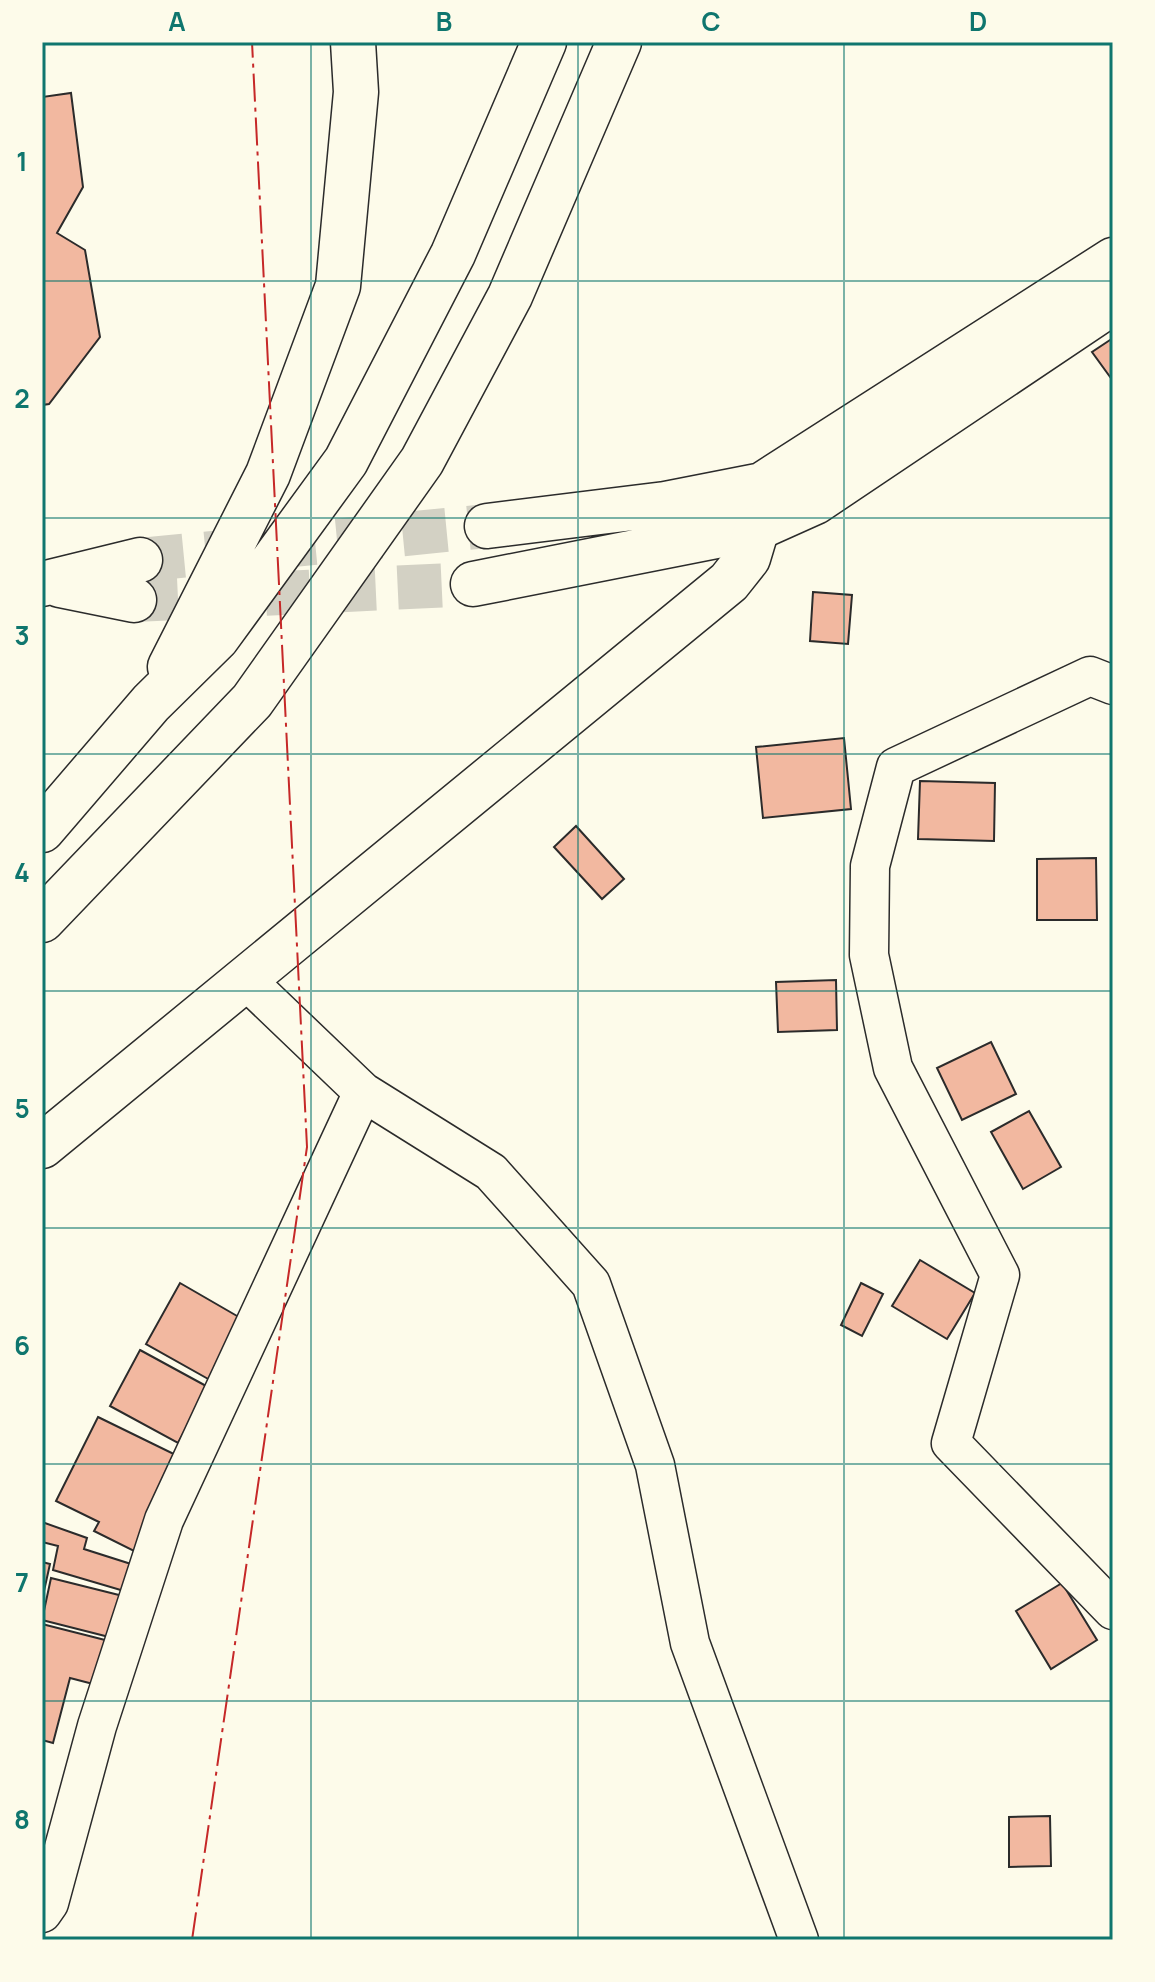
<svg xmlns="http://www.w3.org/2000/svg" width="1155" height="1982" font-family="Manrope,sans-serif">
  <rect width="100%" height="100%" fill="#fdfbea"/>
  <path fill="#f2b8a0" stroke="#2b2b2b" stroke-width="2" d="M71,93l12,94 -26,46 28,17 15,87 -51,67 -7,1v-308z
    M1113,338v43l-21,-29z
    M813,592l39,3 -4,49 -38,-3z
    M844,738l7,71 -88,9 -7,-71z
    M920,781l75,2 -1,58 -76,-2z
    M576,826l48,53 -22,20 -48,-52z
    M1096,858l1,62h-60v-61z
    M836,980l1,50 -59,2 -2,-50z
    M991,1042l25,52 -54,26 -25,-52z
    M1029,1111l32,56 -38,22 -32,-57z
    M920,1260l55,33 -28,46 -55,-33z
    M180,1283l64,37 -34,60 -64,-36z
    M861,1283l22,11 -21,42 -21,-11z
    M140,1350l68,37 -30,56 -68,-37z
    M98,1417l84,41 -46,94 -42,-21 5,-9 -43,-21z
    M42,1522l45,16 -3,11 47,15 -7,27 -71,-21 5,-24 -16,-4z
    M42,1562l8,2 -8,36z
    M51,1578l72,18 -10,42 -71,-18z
    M1062,1583l35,57 -46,29 -35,-58z
    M42,1624l67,17 -12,44 -27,-7 -17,65 -11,-3z
    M1050,1816l1,50 -42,1v-50z"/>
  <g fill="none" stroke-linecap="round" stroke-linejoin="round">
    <path stroke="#d3d1c4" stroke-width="44" stroke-dasharray="44 22" stroke-linecap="butt" d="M140,560l347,-34
      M134,600l339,-16"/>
    <defs>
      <path id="minor" d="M1113,685l-23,-9 -194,91 -26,99 -1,89 24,113 107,207 -49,168 162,167
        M246,980l117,112 128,80 100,112 64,181 35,178 109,297
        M42,1913l7,-10 48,-177 67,-206 199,-428"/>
      <path id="major" d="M487,526l178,-22 97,-19 351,-225
        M42,584l98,-24
        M473,584l284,-56 58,-26 298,-200
        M60,585l74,15"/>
      <path id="highway" d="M170,667l98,-193 70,-188 18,-194 -3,-50
        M42,830l109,-127 66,-65 129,-177 107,-207 91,-212
        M42,920l210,-219 170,-240 88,-165 109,-254
        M42,1146l687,-564 19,-24 9,-30"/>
    </defs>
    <use href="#minor" stroke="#2b2b2b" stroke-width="41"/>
    <use href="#major" stroke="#2b2b2b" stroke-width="47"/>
    <use href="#highway" stroke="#2b2b2b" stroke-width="47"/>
    <use href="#minor" stroke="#fdfbea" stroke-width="38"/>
    <use href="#major" stroke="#fdfbea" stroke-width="44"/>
    <use href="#highway" stroke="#fdfbea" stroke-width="44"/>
    <path stroke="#c62828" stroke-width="2" stroke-dasharray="28 6 4 6" stroke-linecap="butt" d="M192,1940l115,-793 -55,-1105"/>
  </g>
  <path fill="none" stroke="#0f766e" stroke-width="2" stroke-opacity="0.55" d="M311,42v1898M578,42v1898M844,42v1898M42,281h1071M42,518h1071M42,754h1071M42,991h1071M42,1228h1071M42,1464h1071M42,1701h1071"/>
  <rect width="1155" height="1982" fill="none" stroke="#fdfbea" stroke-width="88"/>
  <rect x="44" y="44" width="1067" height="1894" fill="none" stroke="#0f766e" stroke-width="3"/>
  <g font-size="26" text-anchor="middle" font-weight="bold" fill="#0f766e">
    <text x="177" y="31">A</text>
    <text x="444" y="31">B</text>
    <text x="711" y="31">C</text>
    <text x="978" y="31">D</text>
    <text x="22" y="171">1</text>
    <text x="22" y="408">2</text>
    <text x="22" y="645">3</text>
    <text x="22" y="882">4</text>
    <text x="22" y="1118">5</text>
    <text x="22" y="1355">6</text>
    <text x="22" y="1592">7</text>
    <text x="22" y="1829">8</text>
  </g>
</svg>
